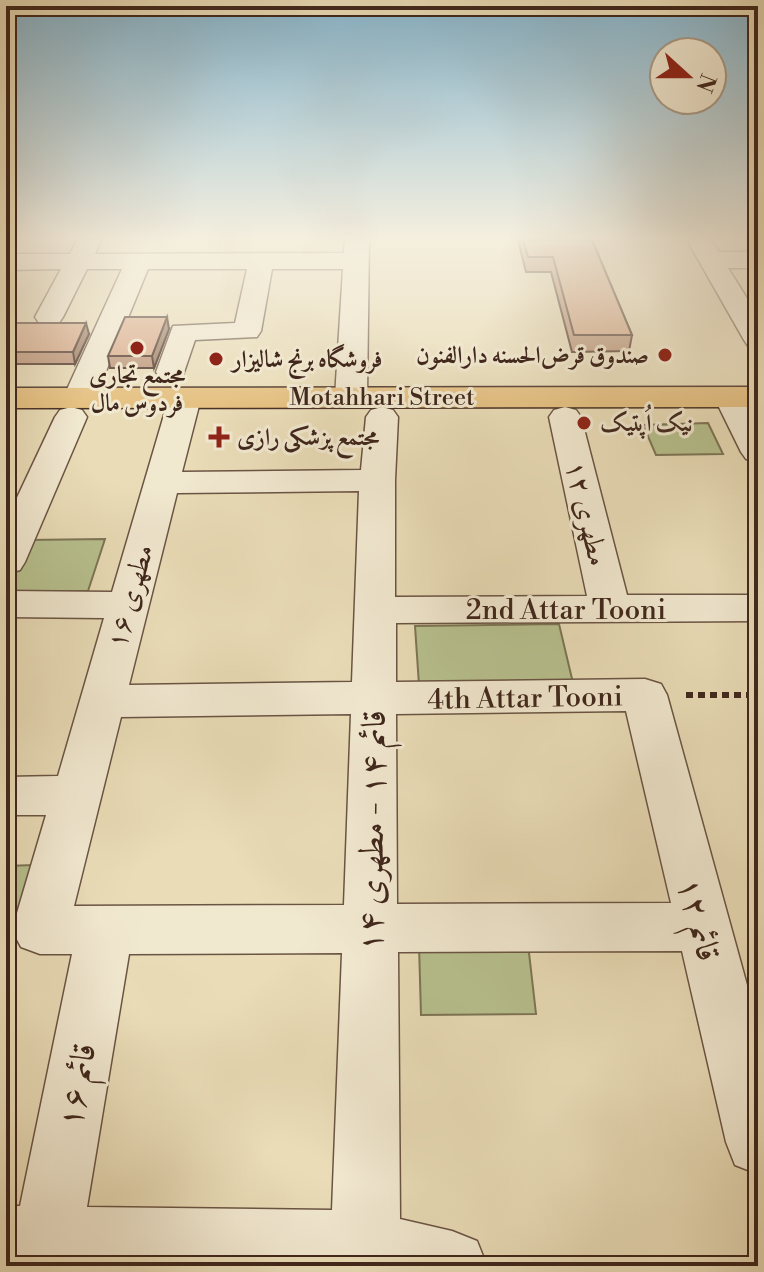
<svg xmlns="http://www.w3.org/2000/svg" width="764" height="1272" font-family="'Libre Bodoni',Amiri,serif">
  <rect width="100%" height="100%" fill="#e9dcb7"/>
  <filter id="stains"><feTurbulence type="fractalNoise" baseFrequency=".0025" numOctaves="4"/><feColorMatrix values="0 0 0 0 .2 0 0 0 0 .09 0 0 0 0 .02 0 0 0 .5 -.17"/></filter>
  <radialGradient id="worn" r=".72"><stop offset=".6" stop-color="#630" stop-opacity="0"/><stop offset="1" stop-color="#630" stop-opacity=".3"/></radialGradient>
  <path fill="#b7c08e" stroke="#7c7455" stroke-width="2" d="M708,423l15,31 -67,1 -13,-30z
    M105,539l-17,52 -82,1 21,-52z
    M559,624l14,59 -154,2 -4,-59z
    M34,865l-16,61h-12v-60z
    M528,944l8,70 -115,1 -2,-70z"/>
  <g fill="none" stroke-linecap="round" stroke-linejoin="round">
    <defs>
      <path id="minor" d="M101,240l-6,14 249,-1 1,-13h24l-2,157 -5,7 -11,2 -11,-2 -5,-7 8,-128h-71l-11,62 -4,6 -62,3 -13,38 -11,3 -11,-3 -4,-6 17,-46 62,-3 12,-54h-99l-53,129 -5,7 -11,2 -11,-2 -5,-7 59,-129h-35l-24,48 -4,6 -10,2 -10,-2 -4,-6 26,-48 -55,1v-16h64l7,-14z
        M687,240h24l8,12h39v16h-30l30,48v33l-10,-3 -4,-6z
        M730,388l11,2 17,30v42l-12,-3 -5,-7 -27,-55 5,-7z
        M185,389l11,2 5,7 -19,74 179,-2 5,-53 5,-7 11,-3 11,3 5,7 -3,63v117l192,-1 -38,-179 5,-7 11,-3 11,3 5,7 46,178h131v26l-362,2v59l249,-3 16,5 6,11 91,330v149l-23,-9 -9,-23 -44,-191 -284,1 2,267 52,12 25,10 10,25h-481v-60h14l52,-252h-32l-19,-7 -9,-17 34,-115h-40v-38l52,-1 46,-158 -98,-1v-26l106,1 57,-194 5,-7zM359,491l-7,191 -223,3 48,-192zM626,711l45,192 -274,1 -1,-190zM351,714l-7,191 -270,1 47,-189zM342,953l-10,257 -245,-3 42,-253z
        M71,407l11,3 5,7 -62,145 -5,8 -14,4v-53l49,-104 5,-7z"/>
      <path id="major" d="M758,387v20l-752,1v-20z"/>
    </defs>
    <use href="#minor" stroke="#6a5443" stroke-width="3"/>
    <use href="#major" stroke="#40271c" stroke-width="3"/>
    <path stroke="#40271c" stroke-width="3" stroke-dasharray="4 3" stroke-linecap="butt" d="M6,317h14"/>
    <path stroke="#40271c" stroke-width="6" stroke-dasharray="7 5" stroke-linecap="butt" d="M686,695h72"/>
    <use href="#minor" fill="#f1e8d0" fill-rule="evenodd"/>
    <use href="#major" fill="#e4be7c" fill-rule="evenodd"/>
  </g>
  <path fill="#ba9074" stroke="#40271c" stroke-width="2" d="M518,240h74l40,95 -3,16 -57,1 -21,-80h-25z
    M6,323l83,11 -14,30h-69z
    M169,329l-15,39h-44l-2,-12z"/>
  <path fill="#97765e" stroke="#40271c" stroke-width="2" d="M167,317l2,12 -15,39 -2,-12z
    M86,323l3,11 -14,30 -2,-12z"/>
  <path fill="#d8a887" stroke="#40271c" stroke-width="2" d="M523,240h69l40,95h-58l-21,-78h-25z
    M125,317h42l-15,39h-44z
    M6,323h80l-13,29h-67z"/>
  <linearGradient id="sky" x2="0" y2="1"><stop stop-color="#87b7d0"/><stop offset="0.57" stop-color="#f5efdf"/><stop offset="1" stop-color="#f5efdf" stop-opacity="0"/></linearGradient>
  <rect width="764" height="418" fill="url(#sky)"/>
  <g fill="#8f2418" stroke="#f1e8d0" stroke-width="3">
    <circle cx="137" cy="348" r="8"/>
    <circle cx="665" cy="355" r="8"/>
    <circle cx="216" cy="359" r="8"/>
    <circle cx="584" cy="423" r="8"/>
    <path d="M215 425h8v8h8v8h-8v8h-8v-8h-8v-8h8z"/>
  </g>
  <g text-anchor="middle" stroke-width="6" stroke-linejoin="round" paint-order="stroke">
    <g font-size="24" font-weight="bold" fill="#40271c" stroke="#f1e8d0" text-anchor="start">
      <text x="649" y="363" text-anchor="end">صندوق قرض‌الحسنه دارالفنون</text>
      <text x="232" y="367">فروشگاه برنج شالیزار</text>
      <text x="137" y="383" text-anchor="middle">مجتمع تجاری<tspan x="137" dy="28">فردوس مال</tspan></text>
      <text x="600" y="431">نیک اُپتیک</text>
      <text x="237" y="445">مجتمع پزشکی رازی</text>
    </g>
    <g font-size="24" fill="#40271c" stroke="#f1e8d0">
      <text x="382" y="405">Motahhari Street</text>
    </g>
    <g font-size="28" fill="#40271c" stroke="#f1e8d0">
      <text transform="translate(588 513) rotate(77)" y="10">مطهری ۱۲</text>
      <text transform="translate(129 596) rotate(-74)" y="10">مطهری ۱۶</text>
      <text x="566" y="619">2nd Attar Tooni</text>
      <text transform="translate(525 697) rotate(-1)" y="10">4th Attar Tooni</text>
    </g>
    <g font-size="34" fill="#40271c" stroke="#f1e8d0">
      <text transform="translate(371 831) rotate(-89)" y="12">قائم ۱۴ - مطهری ۱۴</text>
      <text transform="translate(700 919) rotate(76)" y="12">قائم ۱۲</text>
      <text transform="translate(76 1085) rotate(-79)" y="12">قائم ۱۶</text>
    </g>
  </g>
  <rect width="764" height="1272" fill="none" stroke="#e9dcb7" stroke-width="32"/>
  <rect x="8" y="8" width="748" height="1256" fill="none" stroke="#40271c" stroke-width="4"/>
  <rect x="16" y="16" width="732" height="1240" fill="none" stroke="#40271c" stroke-width="2"/>
  <g transform="translate(688 76) rotate(111)"><circle r="38" fill="#f1e8d0" stroke="#aa9b88" stroke-width="2"/>
  <path d="M0-6L14 30L0 20L-14 30Z" fill="#8f2418"/>
  <text y="-12" font-size="22" font-weight="bold" text-anchor="middle" fill="#40271c">N</text>
  </g>
  <rect width="100%" height="100%" filter="url(#stains)"/>
  <rect width="100%" height="100%" fill="url(#worn)"/>
</svg>
